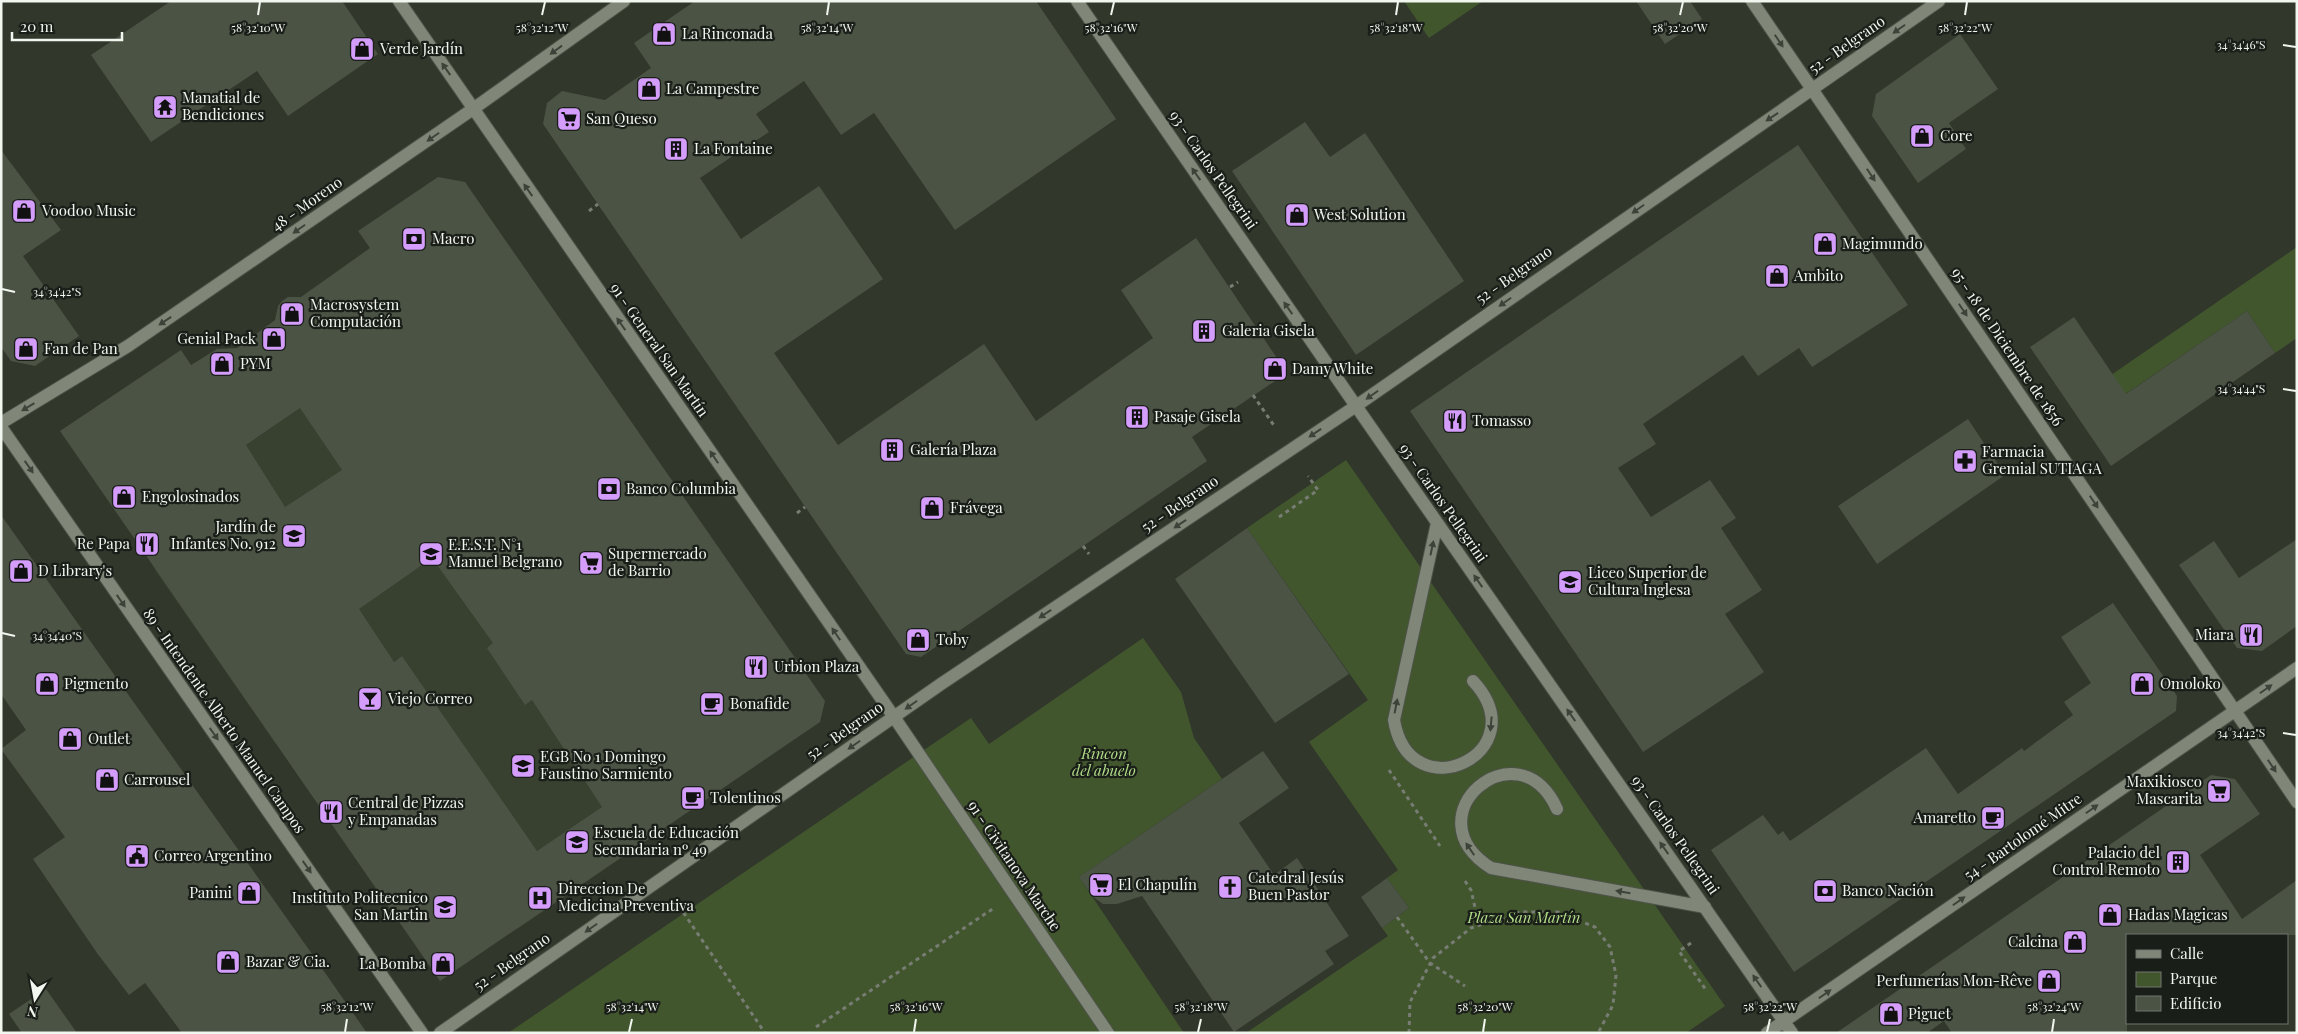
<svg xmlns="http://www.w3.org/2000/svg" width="2298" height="1034" font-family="'Playfair Display',serif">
  <rect width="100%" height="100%" fill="#31372b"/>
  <path fill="#38412f" d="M300,408l187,139 189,273 -158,109 -123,-178 49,-34 -42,-61 -127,87 -121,-174 118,-81 -27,-42z"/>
  <path fill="#42562e" d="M1404,1h79l-54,37z
    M2297,247v91l-22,15 -28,-42 -164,112 -14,-19z
    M1346,460l379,546 -39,27h-440l142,-97 -6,-8 27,-20 -22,-30 11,-8 -89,-128 59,-42 -121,-172z
    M1143,638l38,54 13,46 28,41 -143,98 105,156h-676l463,-315 18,26z"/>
  <path fill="#4b5345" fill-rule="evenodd" d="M171,1h171l36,53 -90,62 -31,-45 -106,71 -60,-87z
    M695,1h341l80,118 -161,111 -81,-117 -33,22 -37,-54 -48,33 13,18 -69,46 41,61 78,-53 64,93 -109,74 64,92 146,-101 52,77 117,-83 -32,-48 75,-52 91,135 -95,64 15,24 -286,196 -15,-3 -363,-530 4,-21 15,-12 43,9 46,-32 -17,-25z
    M1636,1h54l12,18 -37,25z
    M1960,34l38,55 -49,34 17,26 -48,34 -46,-67 4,-22z
    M1305,122l25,35 35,-24 99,148 -108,74 -124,-184z
    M1798,145l110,160 -96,62 -13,-19 -41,28 -15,-21 -100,69 13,20 -38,24 33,49 59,-37 26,38 -15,10 41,62 -37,24 39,58 -121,80 -233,-341z
    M1,150l60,80 -38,26 56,80 -44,30 -24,-5 -10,-14z
    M438,177l27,5 360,519 -5,21 -380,259 -380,-550 121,-81 10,15 26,-16 20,-1 38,-28 3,-14 4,-5 6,-4h13l69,-49 -12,-17zM300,408l42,62 -57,37 -39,-62zM432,558l61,85 -6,5 38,57 7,-5 70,107 -65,44 -135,-195 -8,6 -35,-53z
    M2247,311l28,42 -164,113 -81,-119 44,-30 52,77z
    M1968,419l37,56 -128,89 -39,-58z
    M1,515l304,429 62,89h-185l-37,-50 -16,12 -32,-42 -64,-94 32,-22 -64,-88 25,-19 -25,-36z
    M1247,528l102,146 -74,49 -100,-144z
    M2297,539v87l-35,25 -25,-3 -58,-83 35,-24 25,37z
    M2113,603l64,93 -1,15 -382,261 -83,-122 52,-35 15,20 5,-4 7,10 136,-93 32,46 64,-46 2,3 49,-36 -9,-13 27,-19 -30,-46z
    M1263,751l26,37 -50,35 35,52 23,-17 52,78 -24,15 9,13 -100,68 -92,-136 -25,8h-14l-11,-8 -13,-19z
    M2211,775l24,4 25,35 -60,41 42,64 55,-39v55h-170v98h-175l-8,-12 -17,12h-91z
    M1387,878l22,30 -27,20 -21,-31z
    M46,989l31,44h-55l-13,-19z"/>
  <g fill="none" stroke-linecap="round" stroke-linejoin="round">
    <defs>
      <path id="minor" d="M399,1l495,716 214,316
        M1077,1l279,405 436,627
        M1752,1l545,801
        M1,423l127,-77 345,-237 151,-108
        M1,427l421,606
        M1437,523l-43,197c16,94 145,32 79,-39
        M1557,809c-39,-86 -148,7 -66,59l214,39
        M440,1033l501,-349 415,-278 583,-405
        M1767,1033l530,-365"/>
    </defs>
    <use href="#minor" stroke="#4d5348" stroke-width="14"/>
    <path stroke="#777d73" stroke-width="3" stroke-dasharray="4 4" stroke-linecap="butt" d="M589,211l9,-7
      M1230,287l8,-5
      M1253,395l22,32
      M797,513l8,-6
      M1279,517l39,-27 -10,-14
      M1083,546l6,8
      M1389,770l51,76
      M1465,881l6,9 8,35
      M679,906l86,127
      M1397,917l33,46 35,23
      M1691,943l-12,8 27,39
      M816,1027l178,-119
      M1409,1033l1,-31 23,-44 38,-30 49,-16h38l37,15 15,20 6,28 -3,30 -15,28"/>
    <use href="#minor" stroke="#808779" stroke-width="12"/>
  </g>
  <defs><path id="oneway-solid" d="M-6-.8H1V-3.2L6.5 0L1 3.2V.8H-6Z" transform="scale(1.25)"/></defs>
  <g fill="#3e433a">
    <use href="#oneway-solid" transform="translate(1899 29) rotate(145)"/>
    <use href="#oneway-solid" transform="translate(1779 41) rotate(56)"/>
    <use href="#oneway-solid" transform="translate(556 50) rotate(144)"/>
    <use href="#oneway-solid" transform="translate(446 69) rotate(-125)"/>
    <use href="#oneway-solid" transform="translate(1772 117) rotate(146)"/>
    <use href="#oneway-solid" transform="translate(433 137) rotate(145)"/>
    <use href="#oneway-solid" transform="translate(1196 174) rotate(-125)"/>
    <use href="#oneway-solid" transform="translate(1871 175) rotate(56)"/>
    <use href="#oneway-solid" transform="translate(528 190) rotate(-125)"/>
    <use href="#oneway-solid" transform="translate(1638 209) rotate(145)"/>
    <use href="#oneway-solid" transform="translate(299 229) rotate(145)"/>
    <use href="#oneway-solid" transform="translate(1505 302) rotate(145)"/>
    <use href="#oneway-solid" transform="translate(1288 308) rotate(-125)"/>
    <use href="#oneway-solid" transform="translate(1963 310) rotate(56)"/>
    <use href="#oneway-solid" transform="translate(165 321) rotate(146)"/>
    <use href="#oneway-solid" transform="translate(621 324) rotate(-125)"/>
    <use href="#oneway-solid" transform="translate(1372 395) rotate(145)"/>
    <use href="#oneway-solid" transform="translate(28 407) rotate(149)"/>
    <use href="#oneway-solid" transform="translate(1315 433) rotate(146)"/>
    <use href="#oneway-solid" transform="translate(714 457) rotate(-124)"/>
    <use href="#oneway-solid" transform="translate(29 467) rotate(55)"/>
    <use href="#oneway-solid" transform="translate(2094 502) rotate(56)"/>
    <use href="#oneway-solid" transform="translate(1180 524) rotate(146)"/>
    <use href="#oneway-solid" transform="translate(1432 548) rotate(-78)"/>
    <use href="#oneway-solid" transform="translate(1478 581) rotate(-125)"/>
    <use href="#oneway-solid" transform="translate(121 601) rotate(55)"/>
    <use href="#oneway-solid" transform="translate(1045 614) rotate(146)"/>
    <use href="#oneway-solid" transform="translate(836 634) rotate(-124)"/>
    <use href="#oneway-solid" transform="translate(2266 689) rotate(-35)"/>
    <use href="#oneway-solid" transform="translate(911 705) rotate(145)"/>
    <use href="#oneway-solid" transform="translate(1396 706) rotate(-79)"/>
    <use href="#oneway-solid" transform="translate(1571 715) rotate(-125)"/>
    <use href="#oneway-solid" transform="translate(1491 724) rotate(95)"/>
    <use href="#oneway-solid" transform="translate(214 734) rotate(55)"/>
    <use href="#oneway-solid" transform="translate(854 745) rotate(145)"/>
    <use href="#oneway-solid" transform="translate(2272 766) rotate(56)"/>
    <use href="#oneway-solid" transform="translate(2092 809) rotate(-35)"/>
    <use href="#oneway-solid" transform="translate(1664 848) rotate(-125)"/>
    <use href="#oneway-solid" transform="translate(1470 849) rotate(-124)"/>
    <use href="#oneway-solid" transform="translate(307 867) rotate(55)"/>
    <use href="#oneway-solid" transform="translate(1623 892) rotate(-170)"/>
    <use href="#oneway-solid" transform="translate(1959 901) rotate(-35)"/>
    <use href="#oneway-solid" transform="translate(591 928) rotate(145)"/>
    <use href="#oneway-solid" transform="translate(1757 981) rotate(-125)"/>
    <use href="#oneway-solid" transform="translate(1825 994) rotate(-35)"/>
  </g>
  <path fill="none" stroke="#f1f6ee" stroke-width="2" d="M258,15l2,-13M542,15l3,-13M827,15l2,-13M1111,15l3,-13M1396,15l2,-13M1680,15l3,-13M1965,15l2,-13M2283,45l13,2M2,289l13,3M2283,389l13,2M2,633l13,3M2283,733l13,2M345,1032l2,-13M629,1032l3,-13M914,1032l2,-13M1198,1032l3,-13M1483,1032l2,-13M1767,1032l3,-13M2052,1032l2,-13"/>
  <defs>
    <symbol id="shop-square" viewBox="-11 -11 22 22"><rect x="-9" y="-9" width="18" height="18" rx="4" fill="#d49cfb" stroke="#1a1e18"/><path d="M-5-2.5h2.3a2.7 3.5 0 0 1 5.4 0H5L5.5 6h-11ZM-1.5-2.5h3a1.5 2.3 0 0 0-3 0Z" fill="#111"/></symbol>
    <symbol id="temple-square" viewBox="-11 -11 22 22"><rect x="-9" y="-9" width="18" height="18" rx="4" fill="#d49cfb" stroke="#1a1e18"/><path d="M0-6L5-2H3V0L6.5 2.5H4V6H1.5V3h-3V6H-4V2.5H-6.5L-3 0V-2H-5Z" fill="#111"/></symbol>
    <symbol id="supermarket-square" viewBox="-11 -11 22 22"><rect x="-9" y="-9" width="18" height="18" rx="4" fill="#d49cfb" stroke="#1a1e18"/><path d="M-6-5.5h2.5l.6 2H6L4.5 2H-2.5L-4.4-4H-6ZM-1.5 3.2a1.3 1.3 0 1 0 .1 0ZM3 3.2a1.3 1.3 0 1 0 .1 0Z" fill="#111"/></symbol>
    <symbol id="building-square" viewBox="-11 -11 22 22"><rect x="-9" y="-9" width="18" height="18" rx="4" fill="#d49cfb" stroke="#1a1e18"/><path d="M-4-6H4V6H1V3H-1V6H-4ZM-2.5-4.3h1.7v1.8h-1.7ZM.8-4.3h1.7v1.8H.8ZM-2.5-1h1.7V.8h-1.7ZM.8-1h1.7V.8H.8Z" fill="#111"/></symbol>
    <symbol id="bank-square" viewBox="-11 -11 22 22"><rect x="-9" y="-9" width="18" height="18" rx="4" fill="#d49cfb" stroke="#1a1e18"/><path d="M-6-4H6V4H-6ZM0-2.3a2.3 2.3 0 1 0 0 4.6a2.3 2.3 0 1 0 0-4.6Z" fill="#111"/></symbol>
    <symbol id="restaurant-square" viewBox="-11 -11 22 22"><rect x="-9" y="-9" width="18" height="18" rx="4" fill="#d49cfb" stroke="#1a1e18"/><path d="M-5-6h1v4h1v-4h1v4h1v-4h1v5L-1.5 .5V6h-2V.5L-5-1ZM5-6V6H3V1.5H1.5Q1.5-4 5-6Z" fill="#111"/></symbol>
    <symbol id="pharmacy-square" viewBox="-11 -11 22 22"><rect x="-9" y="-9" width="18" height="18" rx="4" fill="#d49cfb" stroke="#1a1e18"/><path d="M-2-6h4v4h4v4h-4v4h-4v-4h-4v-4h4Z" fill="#111"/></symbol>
    <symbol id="school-square" viewBox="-11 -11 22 22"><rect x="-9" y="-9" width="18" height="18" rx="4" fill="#d49cfb" stroke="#1a1e18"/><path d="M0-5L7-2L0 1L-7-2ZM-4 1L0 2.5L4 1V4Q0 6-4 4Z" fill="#111"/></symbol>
    <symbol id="university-square" viewBox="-11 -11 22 22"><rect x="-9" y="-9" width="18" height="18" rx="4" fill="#d49cfb" stroke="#1a1e18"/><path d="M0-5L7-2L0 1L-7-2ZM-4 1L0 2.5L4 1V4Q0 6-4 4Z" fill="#111"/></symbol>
    <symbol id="bar-square" viewBox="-11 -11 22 22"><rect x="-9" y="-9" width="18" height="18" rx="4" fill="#d49cfb" stroke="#1a1e18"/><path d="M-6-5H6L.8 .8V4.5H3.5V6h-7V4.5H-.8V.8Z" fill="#111"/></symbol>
    <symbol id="cafe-square" viewBox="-11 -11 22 22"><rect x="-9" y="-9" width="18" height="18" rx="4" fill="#d49cfb" stroke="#1a1e18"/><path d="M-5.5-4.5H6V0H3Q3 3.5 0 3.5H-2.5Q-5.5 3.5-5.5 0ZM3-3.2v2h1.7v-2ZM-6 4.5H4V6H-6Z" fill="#111"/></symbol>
    <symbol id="civic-square" viewBox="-11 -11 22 22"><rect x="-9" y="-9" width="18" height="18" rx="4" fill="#d49cfb" stroke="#1a1e18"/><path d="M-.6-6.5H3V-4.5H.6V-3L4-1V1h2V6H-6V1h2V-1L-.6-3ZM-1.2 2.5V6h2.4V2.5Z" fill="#111"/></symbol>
    <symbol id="church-square" viewBox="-11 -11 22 22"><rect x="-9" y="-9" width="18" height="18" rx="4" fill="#d49cfb" stroke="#1a1e18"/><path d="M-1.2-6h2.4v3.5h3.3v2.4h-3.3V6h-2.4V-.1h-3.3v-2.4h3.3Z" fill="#111"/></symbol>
    <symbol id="hospital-square" viewBox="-11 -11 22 22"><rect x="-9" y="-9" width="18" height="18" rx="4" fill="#d49cfb" stroke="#1a1e18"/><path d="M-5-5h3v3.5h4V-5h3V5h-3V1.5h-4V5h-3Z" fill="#111"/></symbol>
  </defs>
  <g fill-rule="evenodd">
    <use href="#shop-square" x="650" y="20" width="28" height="28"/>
    <use href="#shop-square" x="348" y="35" width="28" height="28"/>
    <use href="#shop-square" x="635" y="75" width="28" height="28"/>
    <use href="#temple-square" x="151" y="93" width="28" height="28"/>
    <use href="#supermarket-square" x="555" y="105" width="28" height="28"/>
    <use href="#shop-square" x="1908" y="122" width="28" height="28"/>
    <use href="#building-square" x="662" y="135" width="28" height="28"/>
    <use href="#shop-square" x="10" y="197" width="28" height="28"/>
    <use href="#shop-square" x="1283" y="201" width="28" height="28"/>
    <use href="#bank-square" x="400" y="225" width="28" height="28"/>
    <use href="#shop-square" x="1811" y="230" width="28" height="28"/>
    <use href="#shop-square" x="1763" y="262" width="28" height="28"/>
    <use href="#shop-square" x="278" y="300" width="28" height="28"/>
    <use href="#building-square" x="1190" y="317" width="28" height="28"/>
    <use href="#shop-square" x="260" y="325" width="28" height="28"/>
    <use href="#shop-square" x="12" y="335" width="28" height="28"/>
    <use href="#shop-square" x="208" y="350" width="28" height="28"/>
    <use href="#shop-square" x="1261" y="355" width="28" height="28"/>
    <use href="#building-square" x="1123" y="403" width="28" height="28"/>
    <use href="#restaurant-square" x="1441" y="407" width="28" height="28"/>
    <use href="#building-square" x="878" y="436" width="28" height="28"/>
    <use href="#pharmacy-square" x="1951" y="447" width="28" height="28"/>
    <use href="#bank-square" x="595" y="475" width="28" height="28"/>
    <use href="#shop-square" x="110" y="483" width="28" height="28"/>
    <use href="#shop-square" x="918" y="494" width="28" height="28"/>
    <use href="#school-square" x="280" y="522" width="28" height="28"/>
    <use href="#restaurant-square" x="133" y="530" width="28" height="28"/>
    <use href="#university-square" x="417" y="540" width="28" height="28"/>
    <use href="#supermarket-square" x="577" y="549" width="28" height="28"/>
    <use href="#shop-square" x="7" y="557" width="28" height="28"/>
    <use href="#school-square" x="1556" y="568" width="28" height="28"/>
    <use href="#restaurant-square" x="2237" y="621" width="28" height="28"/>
    <use href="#shop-square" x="904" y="626" width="28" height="28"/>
    <use href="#restaurant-square" x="742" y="653" width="28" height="28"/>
    <use href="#shop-square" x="33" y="670" width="28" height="28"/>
    <use href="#shop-square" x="2128" y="670" width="28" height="28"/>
    <use href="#bar-square" x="356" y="685" width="28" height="28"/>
    <use href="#cafe-square" x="698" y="690" width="28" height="28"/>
    <use href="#shop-square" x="56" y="725" width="28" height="28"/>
    <use href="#school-square" x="509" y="752" width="28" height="28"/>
    <use href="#shop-square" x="93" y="766" width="28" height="28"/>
    <use href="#supermarket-square" x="2205" y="777" width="28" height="28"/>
    <use href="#cafe-square" x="679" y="784" width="28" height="28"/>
    <use href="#restaurant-square" x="317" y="798" width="28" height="28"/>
    <use href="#cafe-square" x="1979" y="804" width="28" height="28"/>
    <use href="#school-square" x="563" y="828" width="28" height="28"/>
    <use href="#civic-square" x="123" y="842" width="28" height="28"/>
    <use href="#building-square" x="2164" y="848" width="28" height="28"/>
    <use href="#supermarket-square" x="1087" y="871" width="28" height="28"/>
    <use href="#church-square" x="1216" y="873" width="28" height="28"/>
    <use href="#bank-square" x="1811" y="877" width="28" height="28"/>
    <use href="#shop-square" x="235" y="879" width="28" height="28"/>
    <use href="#hospital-square" x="526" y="884" width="28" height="28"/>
    <use href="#school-square" x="431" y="893" width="28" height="28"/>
    <use href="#shop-square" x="2096" y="901" width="28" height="28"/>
    <use href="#shop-square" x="2061" y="928" width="28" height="28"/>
    <use href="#shop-square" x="214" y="948" width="28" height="28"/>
    <use href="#shop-square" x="429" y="950" width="28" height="28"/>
    <use href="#shop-square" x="2035" y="967" width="28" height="28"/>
    <use href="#shop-square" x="1877" y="1000" width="28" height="28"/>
  </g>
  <g text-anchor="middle" stroke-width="4.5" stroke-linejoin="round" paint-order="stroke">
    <g font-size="15" fill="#f1f6ee" stroke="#1a1e18" text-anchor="start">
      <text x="682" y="39">La Rinconada</text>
      <text x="380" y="54">Verde Jardín</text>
      <text x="666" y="94">La Campestre</text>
      <text x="182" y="103">Manatial de<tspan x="182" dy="17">Bendiciones</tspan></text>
      <text x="586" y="124">San Queso</text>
      <text x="1940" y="141">Core</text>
      <text x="694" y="154">La Fontaine</text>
      <text x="42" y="216">Voodoo Music</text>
      <text x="1314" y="220">West Solution</text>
      <text x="432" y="244">Macro</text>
      <text x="1842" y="249">Magimundo</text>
      <text x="1794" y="281">Ambito</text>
      <text x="310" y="310">Macrosystem<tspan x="310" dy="17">Computación</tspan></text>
      <text x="1222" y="336">Galeria Gisela</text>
      <text x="256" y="344" text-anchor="end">Genial Pack</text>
      <text x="44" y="354">Fan de Pan</text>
      <text x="240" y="369">PYM</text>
      <text x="1292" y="374">Damy White</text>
      <text x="1154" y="422">Pasaje Gisela</text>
      <text x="1472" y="426">Tomasso</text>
      <text x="910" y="455">Galería Plaza</text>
      <text x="1982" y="457">Farmacia<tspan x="1982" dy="17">Gremial SUTIAGA</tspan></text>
      <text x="626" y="494">Banco Columbia</text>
      <text x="142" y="502">Engolosinados</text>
      <text x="950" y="513">Frávega</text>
      <text x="276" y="532" text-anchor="end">Jardín de<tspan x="276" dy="17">Infantes No. 912</tspan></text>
      <text x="130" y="549" text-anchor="end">Re Papa</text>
      <text x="448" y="550">E.E.S.T. N°1<tspan x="448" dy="17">Manuel Belgrano</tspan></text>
      <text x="608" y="559">Supermercado<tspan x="608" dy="17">de Barrio</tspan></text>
      <text x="38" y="576">D Library's</text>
      <text x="1588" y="578">Liceo Superior de<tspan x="1588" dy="17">Cultura Inglesa</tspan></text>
      <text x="2234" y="640" text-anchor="end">Miara</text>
      <text x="936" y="645">Toby</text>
      <text x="774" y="672">Urbion Plaza</text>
      <text x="64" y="689">Pigmento</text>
      <text x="2160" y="689">Omoloko</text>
      <text x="388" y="704">Viejo Correo</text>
      <text x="730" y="709">Bonafide</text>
      <text x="88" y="744">Outlet</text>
      <text x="540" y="762">EGB No 1 Domingo<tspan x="540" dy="17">Faustino Sarmiento</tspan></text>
      <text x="124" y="785">Carrousel</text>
      <text x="2202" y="787" text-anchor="end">Maxikiosco<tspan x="2202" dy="17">Mascarita</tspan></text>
      <text x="710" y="803">Tolentinos</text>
      <text x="348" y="808">Central de Pizzas<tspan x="348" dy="17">y Empanadas</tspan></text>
      <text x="1976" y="823" text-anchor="end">Amaretto</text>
      <text x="594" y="838">Escuela de Educación<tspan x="594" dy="17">Secundaria nº 49</tspan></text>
      <text x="2160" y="858" text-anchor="end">Palacio del<tspan x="2160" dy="17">Control Remoto</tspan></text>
      <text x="154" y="861">Correo Argentino</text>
      <text x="1248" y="883">Catedral Jesús<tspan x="1248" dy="17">Buen Pastor</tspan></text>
      <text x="1118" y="890">El Chapulín</text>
      <text x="558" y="894">Direccion De<tspan x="558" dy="17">Medicina Preventiva</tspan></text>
      <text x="1842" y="896">Banco Nación</text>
      <text x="232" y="898" text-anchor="end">Panini</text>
      <text x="428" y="903" text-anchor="end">Instituto Politecnico<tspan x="428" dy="17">San Martin</tspan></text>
      <text x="2128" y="920">Hadas Magicas</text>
      <text x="2058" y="947" text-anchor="end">Calcina</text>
      <text x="246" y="967">Bazar &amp; Cia.</text>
      <text x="426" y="969" text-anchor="end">La Bomba</text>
      <text x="2032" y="986" text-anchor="end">Perfumerías Mon-Rêve</text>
      <text x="1908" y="1019">Piguet</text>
    </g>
    <g font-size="15" fill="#f1f6ee" stroke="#1a1e18">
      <text transform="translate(1847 45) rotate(-35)" y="5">52 - Belgrano</text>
      <text transform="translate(1213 170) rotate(55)" y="5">93 - Carlos Pellegrini</text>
      <text transform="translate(307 204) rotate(-35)" y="5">48 - Moreno</text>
      <text transform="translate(1514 275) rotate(-35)" y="5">52 - Belgrano</text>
      <text transform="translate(2007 347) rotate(56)" y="5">95 - 18 de Diciembre de 1856</text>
      <text transform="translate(659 350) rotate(55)" y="5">91 - General San Martín</text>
      <text transform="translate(1443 503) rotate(55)" y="5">93 - Carlos Pellegrini</text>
      <text transform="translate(1180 504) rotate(-34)" y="5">52 - Belgrano</text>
      <text transform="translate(224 721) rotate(55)" y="5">89 - Intendente Alberto Manuel Campos</text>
      <text transform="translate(845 731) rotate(-35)" y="5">52 - Belgrano</text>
      <text transform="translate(1675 835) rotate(55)" y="5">93 - Carlos Pellegrini</text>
      <text transform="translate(2023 837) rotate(-35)" y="5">54 - Bartolomé Mitre</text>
      <text transform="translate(1014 866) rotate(56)" y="5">91 - Civitanova Marche</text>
      <text transform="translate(512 962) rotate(-35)" y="5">52 - Belgrano</text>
    </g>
    <g font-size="15" font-style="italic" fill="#b3df8a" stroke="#1a1e18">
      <text x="1104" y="759">Rincon<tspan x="1104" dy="17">del abuelo</tspan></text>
      <text x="1524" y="923">Plaza San Martín</text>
    </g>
  </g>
  <g font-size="12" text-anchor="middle" fill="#f1f6ee" stroke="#1a1e18" stroke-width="4.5" stroke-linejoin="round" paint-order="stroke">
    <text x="258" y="32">58°32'10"W</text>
    <text x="542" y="32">58°32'12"W</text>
    <text x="827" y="32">58°32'14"W</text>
    <text x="1111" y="32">58°32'16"W</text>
    <text x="1396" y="32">58°32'18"W</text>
    <text x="1680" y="32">58°32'20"W</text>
    <text x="1965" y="32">58°32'22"W</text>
    <text x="2241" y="49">34°34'46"S</text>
    <text x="57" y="296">34°34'42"S</text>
    <text x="2241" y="393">34°34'44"S</text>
    <text x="57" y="640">34°34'40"S</text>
    <text x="2241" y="737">34°34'42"S</text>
    <text x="347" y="1011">58°32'12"W</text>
    <text x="632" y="1011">58°32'14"W</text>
    <text x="916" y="1011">58°32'16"W</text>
    <text x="1201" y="1011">58°32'18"W</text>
    <text x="1485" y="1011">58°32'20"W</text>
    <text x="1770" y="1011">58°32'22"W</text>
    <text x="2054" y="1011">58°32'24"W</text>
  </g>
  <rect width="2298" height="1034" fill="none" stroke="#f1f6ee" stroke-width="5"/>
  <rect x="2126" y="934" width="162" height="90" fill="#1a1e18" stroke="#70746e"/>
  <rect x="2136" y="950" width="25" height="8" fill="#808779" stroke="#70746e"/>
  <text x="2170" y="959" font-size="15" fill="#f1f6ee">Calle</text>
  <rect x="2136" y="972" width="25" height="15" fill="#42562e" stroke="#70746e"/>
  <text x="2170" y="984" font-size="15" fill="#f1f6ee">Parque</text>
  <rect x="2136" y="996" width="25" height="15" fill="#4b5345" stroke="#70746e"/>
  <text x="2170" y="1009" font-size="15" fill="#f1f6ee">Edificio</text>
  <g transform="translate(35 999) rotate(191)" stroke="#1a1e18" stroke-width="4" paint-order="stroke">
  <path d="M0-4L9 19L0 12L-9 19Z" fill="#f1f6ee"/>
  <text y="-8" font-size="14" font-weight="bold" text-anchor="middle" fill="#f1f6ee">N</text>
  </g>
  <path d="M12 32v8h110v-8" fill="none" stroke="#f1f6ee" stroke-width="2.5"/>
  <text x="20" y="32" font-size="15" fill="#f1f6ee" stroke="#1a1e18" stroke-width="4" paint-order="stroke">20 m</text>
</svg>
